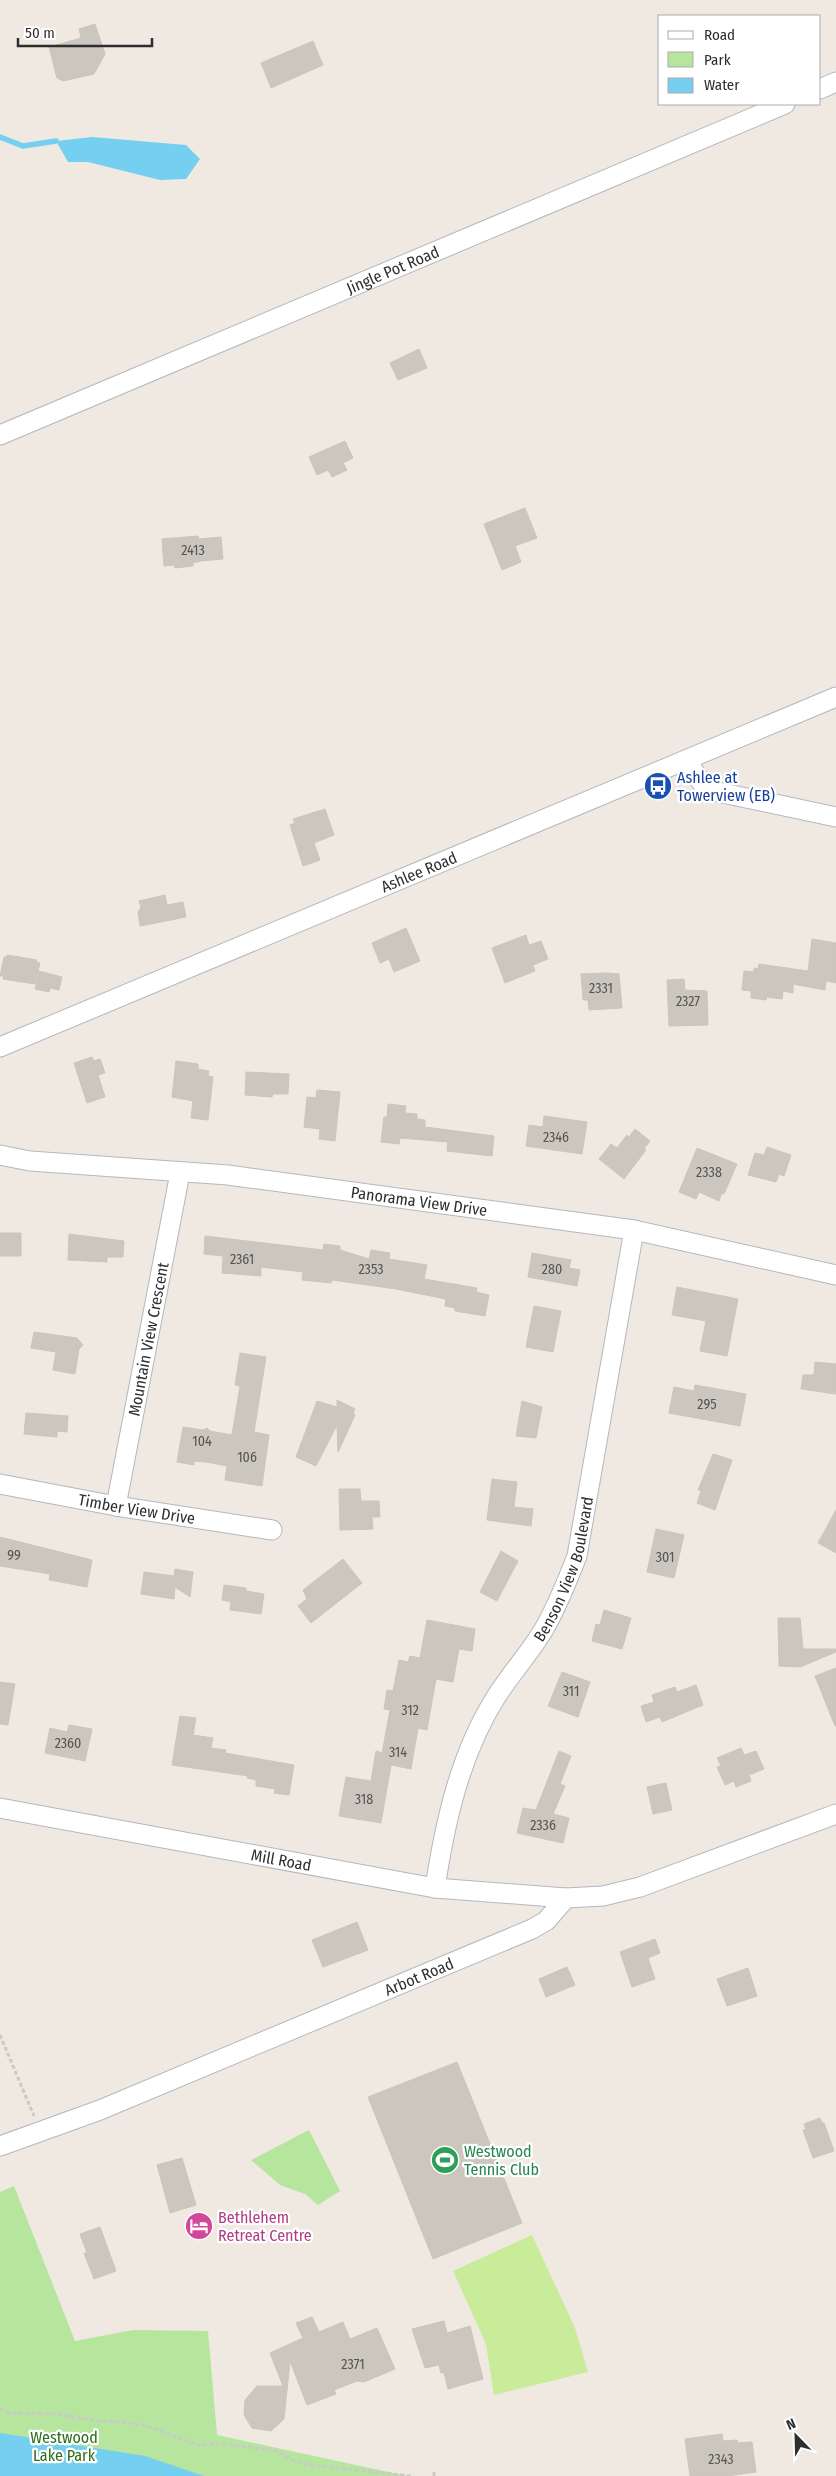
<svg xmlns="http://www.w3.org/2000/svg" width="836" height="2476" font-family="'Fira Sans Condensed',sans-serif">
  <rect width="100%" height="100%" fill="#efe9e1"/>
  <path fill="#b6e59e" d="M309,2130l31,61 -22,14 -13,-11 -25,-9 -29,-25z
    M14,2186l61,155 58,-11 75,1 9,104 190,41h-407v-284z"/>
  <path fill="#c9ec9a" d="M532,2235l43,93 13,44 -94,23 -8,-51 -33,-73z"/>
  <path fill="#75cff0" d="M92,137l94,8 14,14 -14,20 -26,1 -72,-18h-20l-12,-21z
    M0,2433l145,23 59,20h-204z"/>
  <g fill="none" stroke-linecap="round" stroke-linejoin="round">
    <path stroke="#75cff0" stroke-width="5.5" d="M0,137l23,9 33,-5"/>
  </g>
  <path fill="#cbc7bf" stroke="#cbc5ba" d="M95,24l10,30 -11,20 -31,7 -6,-3 -8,-31 32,-9 -2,-9z
    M313,41l10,24 -52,23 -10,-25z
    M419,349l8,19 -29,12 -8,-17z
    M345,441l8,17 -10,5 4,7 -15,7 -4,-7 -11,5 -8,-18z
    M525,508l12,30 -22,8 6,16 -19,8 -18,-46z
    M198,536l1,3 22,-2 2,22 -22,2 -8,2v3l-18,2 -1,-3 -10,1 -2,-27z
    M325,809l9,26 -20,8 6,17 -17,6 -13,-41 5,-2 -2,-4z
    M165,895l2,10 16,-3 3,15 -46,9 -2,-14 3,-5 -2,-6z
    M406,928l14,33 -26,11 -5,-13 -9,4 -8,-20z
    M526,935l3,10 12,-4 7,18 -15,6 2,6 -30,12 -13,-35z
    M812,939l24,4v40l-10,-2 -1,9 -32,-6v9l-10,-2 -1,8 -15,-2 -1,3 -15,-2v-7l-9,-1 2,-19 10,1v-4l4,1 1,-5 49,7z
    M7,955l30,5 -1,2 4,1 -5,21 -32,-5 1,-3h-4l4,-19h3z
    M39,971l23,6 -3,13 -9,-2 -1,4 -14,-3z
    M607,973l12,1 3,34 -33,2 -1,-10h-5l-2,-26z
    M684,979l1,11 22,1 1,34 -39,1 -2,-46z
    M92,1057l2,4 6,-2 5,14 -7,2 7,22 -18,6 -13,-40z
    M176,1061l22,3v5l11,2 -1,5 5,1 -5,43 -17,-2 2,-17 -21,-4z
    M246,1072l43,2 -1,20h-15l-1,3 -27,-2z
    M317,1090l23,2 -5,49 -16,-2 1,-10 -16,-2 3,-30 9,1z
    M388,1104l18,2 -1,7 12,1v5l8,1v7l69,9 -2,20 -45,-5 1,-9 -48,-4 -1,6 -18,-2 3,-25h3z
    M544,1116l43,6 -5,32 -56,-8 3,-21 14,2z
    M635,1129l15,12 -6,8 2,1 -22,29 -25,-20 12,-15 6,4 10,-13 2,2z
    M767,1147l24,8 -7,21 -5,-2 -3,8 -28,-7 7,-22 9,2z
    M697,1148l40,16 -13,30 -2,-1 -3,8 -20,-9 -3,7 -17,-7z
    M0,1233h21v23h-21z
    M69,1234l55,7 -1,16h-16v5l-39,-2z
    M205,1236l118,14 1,-6 16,2v4l29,9 2,-9 19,3 -1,6 38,6 -3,14 53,9 -1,4 13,3 -4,21 -30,-5v-3l-10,-2 1,-7 -50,-10 -64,-9 -1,3 -29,-3 1,-8 -42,-5v9l-39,-3 1,-17 -19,-2z
    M532,1253l39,7 -2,8 11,2 -3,16 -49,-9z
    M677,1287l61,12 -11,57 -27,-5 6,-30 -34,-6z
    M534,1306l27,5 -8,41 -27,-5z
    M34,1332l43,6 6,7 -4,4 -4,25 -22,-4 3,-18 -25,-4z
    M240,1353l26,4 -12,75 15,3 -7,51 -37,-6 2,-14 -21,-4 -12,-1v4l-17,-3 6,-35 20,3 4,-2 3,3 22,4 8,-49 -5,-1z
    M815,1362l21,2v30l-35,-5 2,-14h11z
    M695,1385l51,9 -6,32 -71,-13 5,-26 20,4z
    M337,1400l18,9 -2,4 2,2 -17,37 -1,-27 -21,41 -20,-9 21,-56 20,6z
    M522,1401l20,6 -6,31 -20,-2z
    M26,1413l42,3 -1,16 -10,-1v6l-33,-3z
    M713,1454l19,6 -17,50 -18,-7 4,-12 -3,-1z
    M492,1479l25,3 -3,25 19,2 -2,17 -44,-6z
    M339,1489h21l1,12h18l1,16h-8l1,12 -33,1z
    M836,1510v43l-18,-10z
    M656,1529l28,6 -10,43 -27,-6z
    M0,1537l92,23 -5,27 -38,-7 1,-6 -50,-8z
    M501,1551l17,10 -21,40 -17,-9z
    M343,1559l19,24 -51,40 -13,-17 9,-7 -4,-9z
    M175,1569l18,3 -3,25 -15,-10 -1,12 -33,-5 3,-22 30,4z
    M224,1585l22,3v3l18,3 -3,20 -31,-4 1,-8 -9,-2z
    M604,1610l27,8 -9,31 -30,-8 4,-17 4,1z
    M778,1618h22l3,31h33v3l-36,15 -21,-1z
    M427,1620l48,9 -3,22 -13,-2 -6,33 -17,-3 -9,51 -9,-2 -7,41 -20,-4 -10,58 -42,-7 7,-39 25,4 5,-30 6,2 8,-43 -6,-1 3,-19 6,1 6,-31 9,2 2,-6 10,2z
    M836,1668v58h-1l-20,-50z
    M562,1672l28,10 -12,35 -30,-11z
    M0,1682l15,2 -7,41 -8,-1z
    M696,1685l7,20 -41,17 -2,-5 -14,5 -5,-16 13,-4 -2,-7 23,-8 2,5z
    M180,1716l16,2 -3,17 20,3 -2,10 15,2 -1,3 69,12 -5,30 -15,-2 1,-4 -19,-3v-6l-9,-2 1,-2 -76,-11z
    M69,1725l23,4 -7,32 -40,-8 5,-25 17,4z
    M741,1748l3,7 12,-4 8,18 -15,6 2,6 -15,6 -2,-6 -9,4 -8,-18 4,-1 -4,-8z
    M559,1751l12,5 -11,28 5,2 -12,28 16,4 -6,25 -46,-10 6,-25 13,2z
    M666,1783l6,27 -19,4 -6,-27z
    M357,1922l11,28 -45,17 -11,-27z
    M655,1939l5,14 -12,5 7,21 -23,8 -12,-35z
    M567,1967l8,18 -29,12 -7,-18z
    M748,1968l9,28 -30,10 -10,-27z
    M457,2062l65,161 -89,36 -65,-162z
    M820,2118l2,5h2l10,28 -21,7 -10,-28 3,-1 -2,-5z
    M182,2158l14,47 -26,8 -13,-48z
    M100,2227l16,44 -22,8 -10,-26h3l-7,-19z
    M312,2317l7,15 24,-10 7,17 27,-11 18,41 -31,13 -7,-1 -23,9 2,4 -29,11 -17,-44 -6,58 -13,12 -19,-3 -8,-13 1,-15 12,-14h26l-13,-33 33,-15 -7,-15z
    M444,2321l3,12 23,-7 13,53 -35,10 -4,-16h-3l-2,-8 -14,3 -13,-39z
    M722,2434l1,7 14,-1 1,3 14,-1 4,30 -28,4h-38l-5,-37z"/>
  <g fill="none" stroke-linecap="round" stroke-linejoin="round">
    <defs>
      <g id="minor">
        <path d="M820,89l16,-7"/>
        <path id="s1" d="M0,435l785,-331"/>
        <path d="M686,760l18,26 14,6 118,25"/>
        <path id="s2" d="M0,1047l836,-350"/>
        <path id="s3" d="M0,1155l30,6 198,14 406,55 202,45"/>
        <path id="s4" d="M0,1484l116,22 156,24"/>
        <path id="s5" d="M116,1506l64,-333"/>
        <path id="s6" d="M0,1808l435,80 131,10 37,-2 37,-9 196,-73"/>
        <path id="s7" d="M435,1888c10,-66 25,-134 61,-191 15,-24 34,-44 48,-68 14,-24 23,-48 33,-73l57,-326"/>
        <path id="s8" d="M0,2146l100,-36 432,-181 14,-8 20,-23"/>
      </g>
    </defs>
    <use href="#minor" stroke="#b4b7c1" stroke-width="21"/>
    <path stroke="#c9c9c9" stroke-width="3" stroke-dasharray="4 2.5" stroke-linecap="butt" d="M0,2035l34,81
      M0,2409l10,4 46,1 42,7 26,1 26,5 48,18 26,-1 39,5 14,2 15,9 17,5 102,11
      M434,2472v4"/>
    <use href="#minor" stroke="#fff" stroke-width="19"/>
  </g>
  <defs>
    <symbol id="bus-disc" viewBox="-11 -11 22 22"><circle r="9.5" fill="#1a4fb4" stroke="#fff"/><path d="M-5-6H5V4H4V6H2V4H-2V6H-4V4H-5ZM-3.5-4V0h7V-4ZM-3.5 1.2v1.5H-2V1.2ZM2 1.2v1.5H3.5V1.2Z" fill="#fff"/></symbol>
    <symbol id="stadium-disc" viewBox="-11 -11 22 22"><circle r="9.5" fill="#2e9e5b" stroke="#fff"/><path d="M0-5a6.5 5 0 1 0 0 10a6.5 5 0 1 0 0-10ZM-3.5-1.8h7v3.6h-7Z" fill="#fff"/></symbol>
    <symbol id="hotel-disc" viewBox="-11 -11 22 22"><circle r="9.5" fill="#d1479c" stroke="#fff"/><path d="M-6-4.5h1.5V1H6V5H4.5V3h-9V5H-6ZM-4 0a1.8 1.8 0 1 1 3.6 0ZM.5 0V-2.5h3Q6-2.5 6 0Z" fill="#fff"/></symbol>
  </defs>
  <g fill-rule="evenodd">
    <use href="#bus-disc" x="642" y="770" width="32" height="32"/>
    <use href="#stadium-disc" x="429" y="2144" width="32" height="32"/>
    <use href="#hotel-disc" x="183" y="2210" width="32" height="32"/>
  </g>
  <g text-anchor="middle" stroke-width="4.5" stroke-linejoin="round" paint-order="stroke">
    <g font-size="14" fill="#555452">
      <text x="193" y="555">2413</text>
      <text x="601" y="993">2331</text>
      <text x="688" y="1006">2327</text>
      <text x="556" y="1142">2346</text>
      <text x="709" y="1177">2338</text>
      <text x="242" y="1264">2361</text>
      <text x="371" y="1274">2353</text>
      <text x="552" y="1274">280</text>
      <text x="707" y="1409">295</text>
      <text x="202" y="1446">104</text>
      <text x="247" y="1462">106</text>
      <text x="14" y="1560">99</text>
      <text x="665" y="1562">301</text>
      <text x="571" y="1696">311</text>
      <text x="410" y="1715">312</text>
      <text x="68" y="1748">2360</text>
      <text x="398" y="1757">314</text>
      <text x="364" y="1804">318</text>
      <text x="543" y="1830">2336</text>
      <text x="353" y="2369">2371</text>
      <text x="721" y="2464">2343</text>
    </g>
    <g font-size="16" fill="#2e2e2e" stroke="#fff">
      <text dy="6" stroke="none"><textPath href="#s1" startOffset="426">Jingle Pot Road</textPath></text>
      <text dy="6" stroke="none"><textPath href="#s2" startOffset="454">Ashlee Road</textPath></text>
      <text dy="6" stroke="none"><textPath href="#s3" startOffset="422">Panorama View Drive</textPath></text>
      <text dy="6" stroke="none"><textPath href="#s5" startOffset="170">Mountain View Crescent</textPath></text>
      <text dy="6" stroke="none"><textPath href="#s4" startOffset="139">Timber View Drive</textPath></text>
      <text dy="6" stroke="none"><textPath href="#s7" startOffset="349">Benson View Boulevard</textPath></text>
      <text dy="6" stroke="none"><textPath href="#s6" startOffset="286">Mill Road</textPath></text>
      <text dy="6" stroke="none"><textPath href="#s8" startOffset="452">Arbot Road</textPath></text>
    </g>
    <g font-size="16" fill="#164399" stroke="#fff" text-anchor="start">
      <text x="677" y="783">Ashlee at<tspan x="677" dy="18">Towerview (EB)</tspan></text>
    </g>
    <g font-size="16" fill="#27864d" stroke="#fff" text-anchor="start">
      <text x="464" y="2157">Westwood<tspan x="464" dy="18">Tennis Club</tspan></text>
    </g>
    <g font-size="16" fill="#b23c85" stroke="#fff" text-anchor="start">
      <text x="218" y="2223">Bethlehem<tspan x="218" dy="18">Retreat Centre</tspan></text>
    </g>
    <g font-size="16" fill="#2c6e1b" stroke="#fff">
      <text x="64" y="2443">Westwood<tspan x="64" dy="18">Lake Park</tspan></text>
    </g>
  </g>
  <rect x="658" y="15" width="162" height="90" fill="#ffffff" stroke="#ababab"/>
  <rect x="668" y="31" width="25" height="8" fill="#ffffff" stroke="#ababab"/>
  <text x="704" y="40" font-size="15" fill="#2e2e2e">Road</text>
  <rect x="668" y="52" width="25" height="15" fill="#b6e59e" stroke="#ababab"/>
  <text x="704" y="65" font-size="15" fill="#2e2e2e">Park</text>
  <rect x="668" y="78" width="25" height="15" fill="#75cff0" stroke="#ababab"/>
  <text x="704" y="90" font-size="15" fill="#2e2e2e">Water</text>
  <g transform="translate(796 2436) rotate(337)" stroke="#ffffff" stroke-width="4" paint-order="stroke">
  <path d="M0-4L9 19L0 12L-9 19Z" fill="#2e2e2e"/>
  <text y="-8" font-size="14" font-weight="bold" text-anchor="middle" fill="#2e2e2e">N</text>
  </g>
  <path d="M18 38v8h134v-8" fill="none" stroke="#2e2e2e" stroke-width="2.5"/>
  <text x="25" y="38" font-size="15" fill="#2e2e2e" stroke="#ffffff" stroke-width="4" paint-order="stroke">50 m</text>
</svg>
